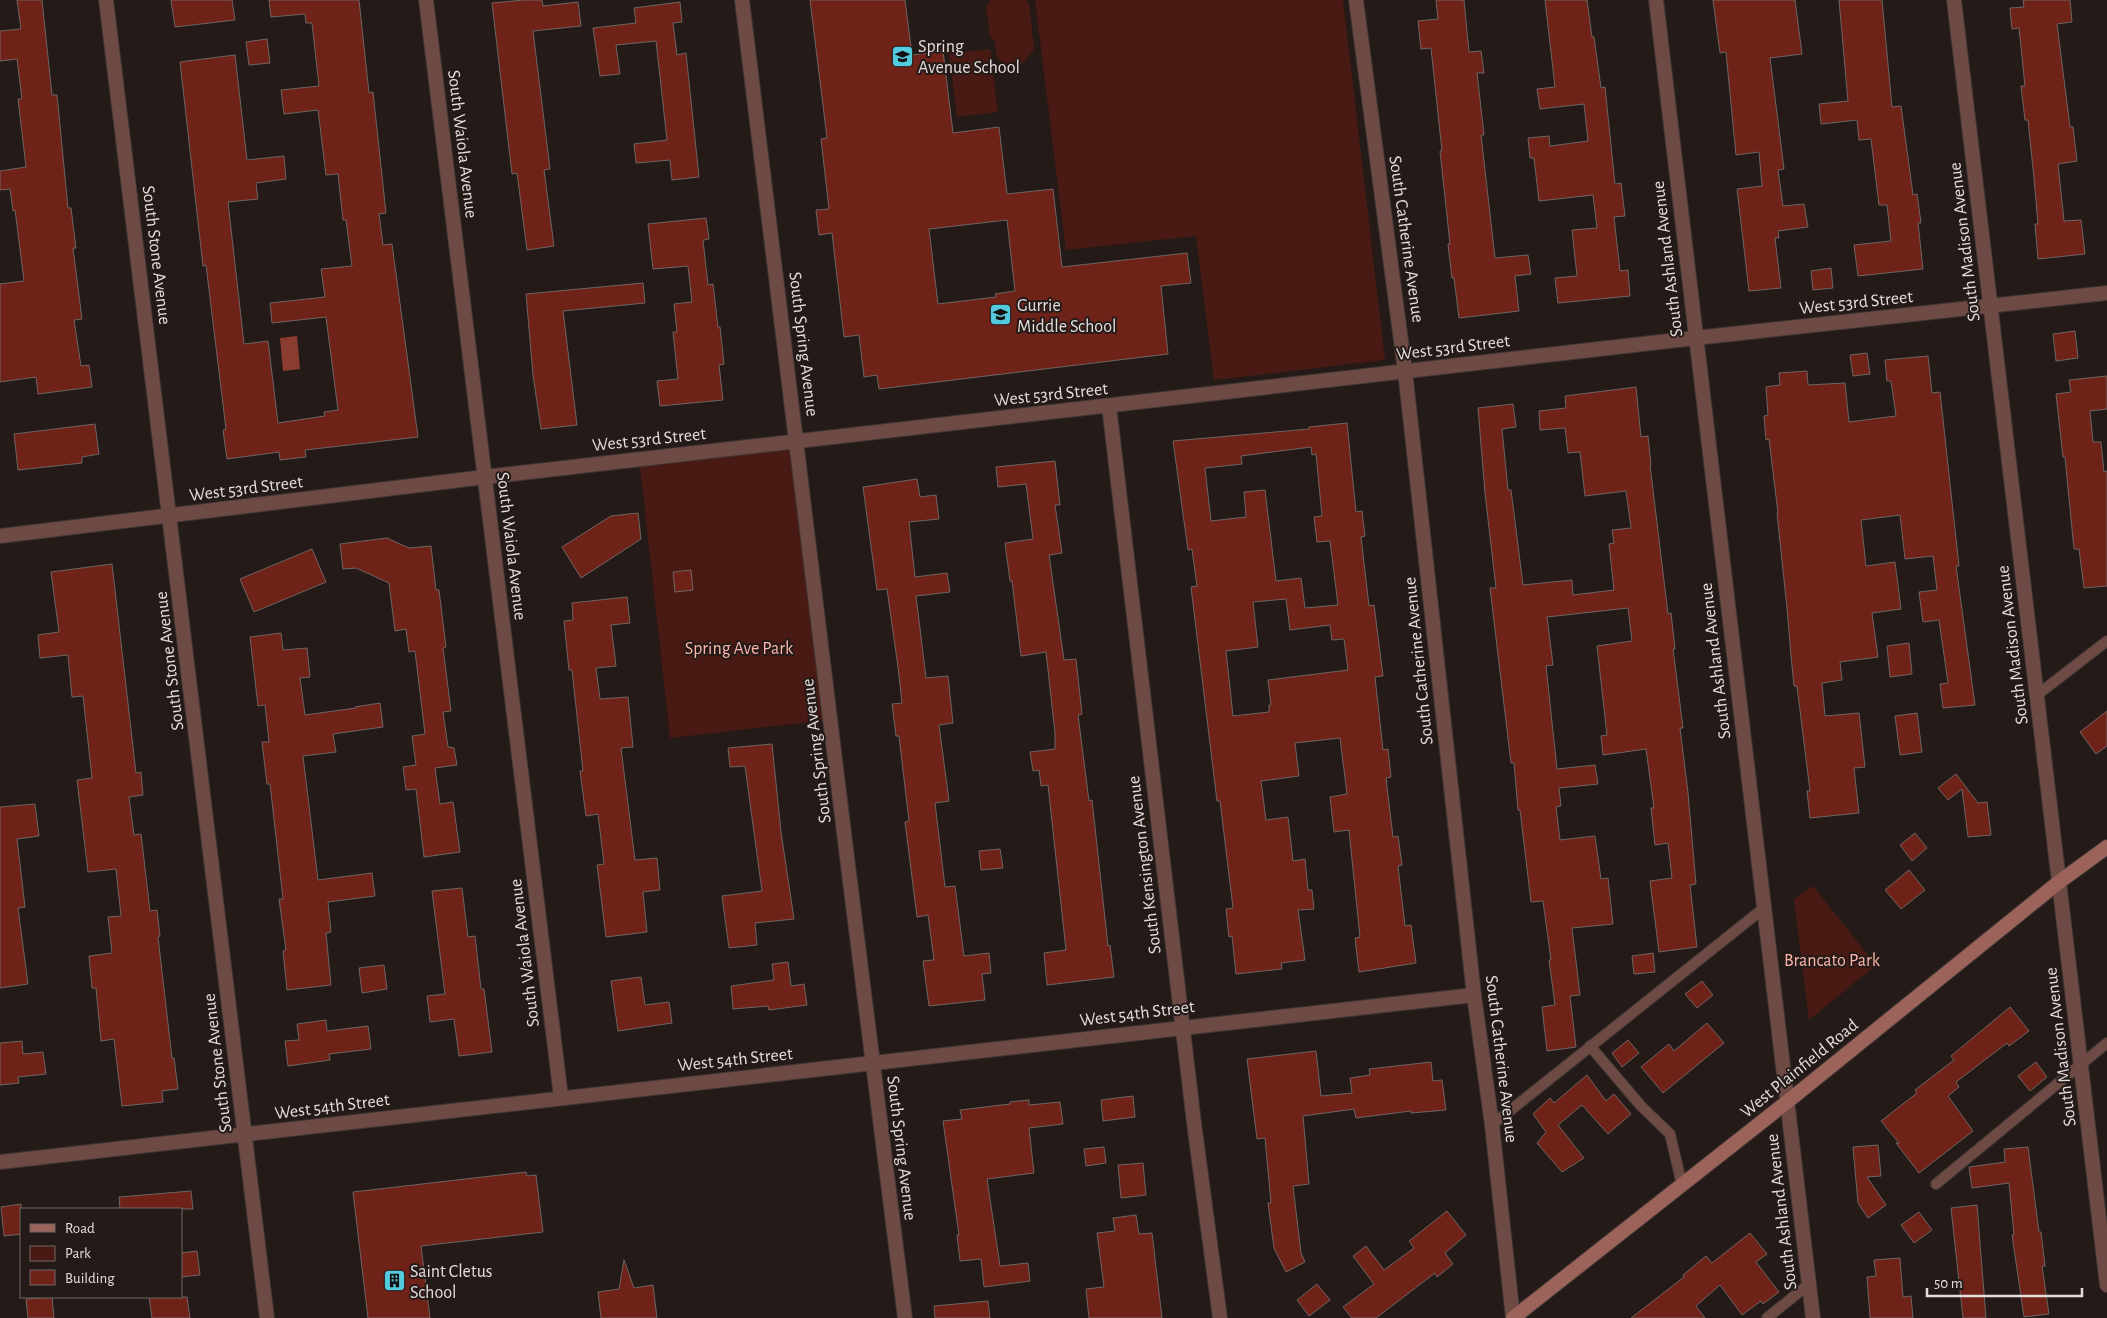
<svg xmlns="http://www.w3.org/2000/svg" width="2107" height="1318" font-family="'Alegreya Sans',sans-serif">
  <rect width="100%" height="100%" fill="#241b19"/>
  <path fill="#491a13" d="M991,0h34l4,3 5,46 -12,15 -14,2 -11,-8 -2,-16 -5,-6 -4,-28z
    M1035,0h308l42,360 -171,20 -18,-144 -130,14z
    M990,49l8,63 -41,5 -8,-63z
    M796,447l32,273 -158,18 -30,-272z
    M1813,886l63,79 -67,55 -15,-121z"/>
  <path fill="#8b3c30" d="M297,336l3,33 -17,2 -3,-33z"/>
  <path fill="#6f2218" stroke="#706462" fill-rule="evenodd" d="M17,0h25l10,95h5l11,113h3l5,40h-3l9,71 -8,1 7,46 8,-1 3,22 -54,7 -2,-17 -36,5v-98l24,-3 -9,-71 -2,1 -3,-22 -10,1v-19l26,-4 -8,-68h4l-5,-40 -17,2v-30l21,-2z
    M171,0h61l3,20 -60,7z
    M269,0h90l10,93 4,-1 13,121 -7,1 4,31 9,-1 26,193 -113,13 1,7 -26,3 -1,-8 -52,7 -4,-29 3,-1 -20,-164 -3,1 -23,-204 55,-7 12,105 37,-4 2,23 -30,4 2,16 -30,3 16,142 24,-3 10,82 47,-7 -1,-4 14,-2 -12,-93 -54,6 -2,-20 55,-6 -4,-28 31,-3 -6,-46h-3l-5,-46 -12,1 -8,-65 -34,4 -3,-24 38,-4 -7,-63h-6l-1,-9 -34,3z
    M524,0h18l1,6 35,-4 3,24 -48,5 17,138 -6,1 10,76 -27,4 -10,-77 -5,1 -20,-171z
    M810,0h95l7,55 31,-4 10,82 46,-6 8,67 46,-5 9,78 125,-14 4,30 -30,3 7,68 -289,35 -2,-14 -13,2 -5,-42 -15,2 -12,-104 -13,2 -3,-25 13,-1 -8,-70 6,-1zM1007,220l8,71 -20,3 1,3 -58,7 -9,-75z
    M1436,0h28l5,52 12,-1 3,22h-7l7,62h-3l14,123 33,-3 3,19 -16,2 4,35 -60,7 -5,-40h-2l-4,-34h2l-10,-93h2l-11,-103 -10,1 -3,-28 20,-2z
    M1545,0h42l5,37h2l7,51 4,-1 10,97 6,-1 4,33 -11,1 6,54 8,-1 2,26 -72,7 -3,-25 22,-2 -5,-46 25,-2 -4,-33 -54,6 -5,-43h-4l-2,-20 21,-2 1,10 38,-5 -4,-37 -44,5 -3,-20 18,-2z
    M1713,0h82l7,54 -32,4 14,111 -6,1 5,36 21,-2 4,23 -30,4 1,7h-4l6,50 -32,3 -12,-102 25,-3 -3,-34 -23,3 -10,-103 -6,1z
    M1839,0h43l10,107 9,-1 12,89 4,-1 4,29h-3l5,46 -65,7 -4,-31 37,-4 -4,-36h-8l-8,-66 -12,1 -2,-20 -36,4 -2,-20 29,-3z
    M2023,0h47l2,22 -15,2 13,103h3l4,34 -19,3 6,57 17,-1 4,34 -47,5 -3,-35h3l-4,-46 -6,-58h-3l-4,-34h4l-6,-58 -7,1 -2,-21 14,-1z
    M680,2l2,20 -9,1 4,32 9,-2 13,124 -27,3 -2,-20 -34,3 -2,-19 33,-4 -11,-99 -40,4 4,29 -20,2 -7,-48 43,-5 -2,-15z
    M267,39l3,24 -21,2 -3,-23z
    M706,218l3,21 -6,1 5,45 5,-1 5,43h2l4,37 -5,1 4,35 -63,6 -3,-25 21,-2 -5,-47h4l-3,-28 18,-2 -4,-36 -35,3 -5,-45z
    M1831,268l2,20 -20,2 -2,-19z
    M643,283l2,20 -82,8 14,114 -36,4 -8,-54 -7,-81z
    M2075,331l3,27 -22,3 -3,-27z
    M1867,353l3,21 -17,2 -3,-21z
    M1928,356l4,37 8,-1 19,174h-3l19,139 -32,3 -3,-24 8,-1 -9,-63 -16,2 -4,-30 18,-2 -4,-34 -28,3 -5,-44 -39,5 5,46 29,-4 6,47 -29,4 6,44 -38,5 2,18 -20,3 3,33 34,-3 6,54 -11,1 5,45 -49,5 -3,-27h3l-13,-105h-3l-3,-30 -4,-48 -10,-95h1l-9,-74 -3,1 -2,-24 4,-1 -2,-28 14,-2 -1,-12 28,-2 1,14 37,-2 4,39 47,-6 -5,-35h-4l-2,-21z
    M2107,376v33l-17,2 3,31h8l3,30 3,-1v115l-23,2 -5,-39h-5l-9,-92h-2l-7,-63 15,-2 -2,-12z
    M1636,387l5,50 7,-1 3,29h-1l18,149 3,-1 4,36h-2l10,79h-3l8,65 8,91 -6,1 7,62 -38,5 -9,-71 22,-3 -4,-35 -13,2 -4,-37h3l-8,-59 -43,6 -2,-19 6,-1 -10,-89 35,-5 -4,-33 -81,9 6,48 -7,1 11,103 38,-4 3,19 -39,4 2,18 -5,1 4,33 35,-4 6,43 7,-1 5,46 -41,4 8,67 -10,1 6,51 -29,4 -5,-44 13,-2 -6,-45h2l-8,-59 -12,1 -11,-92h-2l-4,-47h-3l-21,-175h6l-11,-95 -7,-85 35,-4 3,23 -14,2 6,61h3l12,95 49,-5 1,15 41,-5 -5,-46 5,-1 -2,-13 19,-2 -5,-37 -41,5 -5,-44 -12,1 -3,-25 -25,2 -1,-19 27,-3 -1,-12z
    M1347,423l9,89 6,-1 3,25 -4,1 8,69 5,-1 9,71 -8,1 8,73 5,-1 3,28 -5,1 7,59 5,-1 4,29 -4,1 7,60 6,-1 5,38 -57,9 -4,-34 5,-1 -11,-107 -15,2 -4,-35 17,-3 -7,-56 -45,5 4,33 -38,5 5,39 22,-3 5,44 12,-2 3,31h4l2,19 -16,1 7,50 -24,3 1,6 -46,5 -4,-38 -3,1 -3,-28 7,-1 -13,-107h-3l-26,-214 6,-1 -5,-37 -4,1 -15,-109 136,-12v-2zM1311,447l1,8 4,-1 6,62 -8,1 3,25 13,-1 8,64 -33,3 -4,-30 -25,3 -11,-91 -21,2 2,25 -35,4 -6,-53 37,-4 -1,-8zM1286,599l4,31 40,-5 2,15 12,-1 4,31 -80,10 3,25h-2v7l-36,4 -7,-65 32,-4 -5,-45z
    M95,424l4,30 -17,3v6l-64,7 -4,-36z
    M1055,461l5,44h-5l7,48 -13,2 15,105 12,-1 6,55 -4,1 11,86 3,-1 16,146 2,-1 4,32 -67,8 -3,-32 22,-3 -18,-165 -7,1 -2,-16 -6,1 -3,-19 25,-3v-16l-9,-81 -25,4 -9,-75h-2l-5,-38 28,-4 -7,-55 -28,3 -2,-20z
    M917,479l3,18 16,-2 3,24 -30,3 6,55 32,-4 3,19 -34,4 10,82 22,-2 5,47 -14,2 10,76 -14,2 10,84 10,-1 9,70 25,-3 2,20 -9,1 3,26 -56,6 -6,-45 11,-1 -6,-45 -11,2 -12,-95 4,-1 -10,-85h-3l-4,-32 10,-1 -4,-36 -11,-78 -10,1 -14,-103z
    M638,513l3,26 -60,39 -19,-31 49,-31z
    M387,538l22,10 22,-2 5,44h3l7,57 -3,1 8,63 -8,1 5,35 6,1 3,17 -22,3 5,36 13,-2 7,50 -36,5 -8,-68 -10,1 -3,-23 13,-2 -4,-29 13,-2 -10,-83 -6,1 -3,-23 -11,2 -6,-48 -33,-15 -13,1 -3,-25z
    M312,549l14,33 -72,30 -14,-33z
    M112,564l24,209 5,-1 2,23 -14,2 5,38 7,-1 9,77 7,-1 3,26 -2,1 14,121h2l4,31 -16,2 1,11 -41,4 -8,-67 -13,2 -5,-53h-4l-3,-32 23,-3 -4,-36 13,-1 -5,-47 -28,3 -11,-92 15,-2 -9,-82 -11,1 -4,-42 -28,3 -2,-23 21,-3 -8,-60z
    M691,570l2,20 -18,2 -2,-20z
    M627,597l3,26 -19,2 5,41 -20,2 4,31 28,-2 5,50 -12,1 14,112 22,-2 3,32 -17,2 4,40 -41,5 -9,-72 7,-1 -6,-50 -12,2 -6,-45h3l-11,-101h-3l-5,-49 9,-1 -1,-17z
    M281,633l2,17 24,-2 3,29 -10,1 5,37 51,-7 -1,-1 25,-4 3,24 -50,7 3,18 -33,4 15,124 54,-7 3,23 -47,6 3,30 -5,1 5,52 -44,5 -4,-39 3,-1 -7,-51h4l-13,-115h-3l-5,-42h7l-4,-37 -7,1 -8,-69z
    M1909,643l3,31 -22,3 -3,-31z
    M2107,711v35l-11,8 -16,-22z
    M1917,713l5,39 -22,3 -5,-39z
    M772,744l9,88 13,87 -39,4 2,22 -28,3 -7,-52 40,-5 -17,-125 -15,1 -2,-19z
    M1956,774l22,29 9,-1 4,33 -23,2 -6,-48 -14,11 -10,-12z
    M35,804l4,32 -22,3 8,68 -7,1 10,76 -28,4v-181z
    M1915,833l12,15 -15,13 -12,-16z
    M1000,849l3,19 -22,2 -2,-19z
    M1909,870l16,20 -24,19 -16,-19z
    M462,888l6,49 7,-1 6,53h3l8,63 -33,4 -5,-37 -24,3 -3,-26 18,-2 -13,-103z
    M1653,953l2,19 -21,2 -2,-18z
    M788,962l3,24 13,-2 3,21 -38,5 -1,-4 -35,3 -2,-23 43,-6 -2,-16z
    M384,965l3,24 -25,4 -3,-25z
    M641,977l4,28 24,-3 3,21 -54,8 -7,-50z
    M1702,981l11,14 -16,13 -12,-14z
    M2010,1007l19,24 -20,15 -2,-3 -51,39 3,5 -11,9 25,35 -54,42 -23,-30h3l-18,-22 36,-28 -2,-3 39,-30 -3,-4z
    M326,1020l1,11 41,-5 3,23 -42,5 1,6 -42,6 -3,-25 14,-1 -2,-16z
    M1707,1023l17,20 -61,50 -22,-26 28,-23 5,7z
    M1628,1040l11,13 -17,14 -10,-14z
    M22,1041l1,13 20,-2 3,22 -28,3 1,6 -19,2v-42z
    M1316,1051l5,45 31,-3 -2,-15 20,-3 -1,-6 62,-7 2,19 9,-1 4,30 -35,3v-2l-55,7 -2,-9 -51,7 6,68 -16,2 8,67 4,9 -19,10 -12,-24 -6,-45h3l-6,-65 -8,1 -10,-80z
    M2036,1062l11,15 -17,14 -12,-15z
    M1587,1075l19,26 8,-7 17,20 -23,20 -26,-29 -24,20 26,33 -22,14 -25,-29 9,-11 -13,-18 17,-16 4,5z
    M1133,1096l2,21 -32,4 -2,-21z
    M1029,1100v5l31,-3 3,22 -34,4 5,45 -47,6 13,87 28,-3 2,18 -46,6 -3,-28 -21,2 -3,-26h2l-16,-114 19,-2 -2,-9 50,-6v-2z
    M1878,1145l3,31 -14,1 19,28 -18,13 -10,-15 -5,-56z
    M1104,1147l2,16 -20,3 -2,-17z
    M2028,1147l11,85h2l4,34h-3l7,48 -25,3 -12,-82h2l-5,-52 -37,5 -3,-21 36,-5 -1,-13z
    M1143,1163l3,32 -25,3 -3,-33z
    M526,1172l1,4 9,-1 7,57 -122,14 9,72h-62l-15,-126z
    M191,1191l2,18h-73l-1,-12z
    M21,1204v30l-17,2 -3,-29z
    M1977,1205l9,113h-23l-12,-110z
    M1447,1211l19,24 -21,18 8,11 -16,13 -2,-4 -59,45h-24l-9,-11 31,-23 -21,-28 13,-10 18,24 30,-22 -5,-7z
    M1919,1212l13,18 -18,13 -13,-18z
    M1136,1215l3,19 13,-1 10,85h-73l-3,-29 18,-2 -7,-54 18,-2 -2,-13z
    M1750,1233l17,21 -11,8 23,30 -16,12 -2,-3 -19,14 -22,-30 -24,21 9,12h-74l53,-41 -1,-2 23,-19 6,7z
    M197,1251l3,24 -19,2v-24z
    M1900,1258l3,39 8,-1 2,22h-43l-3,-41 9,-1 -2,-16z
    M624,1260l10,28 19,-3 4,33h-56l-3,-26 21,-3z
    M1317,1284l13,16 -21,16 -12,-16z
    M52,1297l2,21h-26l-2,-19z
    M149,1297h38l3,21h-38z
    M988,1301l2,17h-55l-1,-12z"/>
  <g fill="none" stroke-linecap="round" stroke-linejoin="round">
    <defs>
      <path id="service" d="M2037,695l70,-54
        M1590,1046l51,60 29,28 12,51
        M1492,1125l272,-217
        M1936,1184l171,-141
        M1767,1318l42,-34"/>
      <path id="minor" d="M106,0l161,1318
        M426,0l135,1097
        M742,0c55,439 106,879 163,1318
        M1356,0l49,371 69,624 18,130 21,193
        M1656,0l157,1318
        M1954,0l153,1285
        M1109,406l85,717 26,195
        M0,536l485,-59 1210,-139 412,-45
        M0,1162l1474,-167"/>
      <path id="secondary" d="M1513,1318l274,-216 272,-220 48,-35"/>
    </defs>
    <use href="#service" stroke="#3f3634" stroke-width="12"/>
    <use href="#minor" stroke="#3f3634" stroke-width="16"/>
    <use href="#secondary" stroke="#3f3634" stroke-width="16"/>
    <use href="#service" stroke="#6e4a44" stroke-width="10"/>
    <use href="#minor" stroke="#6e4a44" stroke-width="14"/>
    <use href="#secondary" stroke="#9b6359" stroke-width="14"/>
  </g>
  <defs>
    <symbol id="school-square" viewBox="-11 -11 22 22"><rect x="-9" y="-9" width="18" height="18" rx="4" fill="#54cade" stroke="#241b19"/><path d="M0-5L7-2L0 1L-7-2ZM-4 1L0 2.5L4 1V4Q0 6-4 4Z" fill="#111"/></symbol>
    <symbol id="building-square" viewBox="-11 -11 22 22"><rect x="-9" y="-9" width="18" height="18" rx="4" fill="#54cade" stroke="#241b19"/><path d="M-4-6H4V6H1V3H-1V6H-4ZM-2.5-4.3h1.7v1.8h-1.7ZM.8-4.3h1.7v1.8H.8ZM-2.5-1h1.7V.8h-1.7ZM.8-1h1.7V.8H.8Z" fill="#111"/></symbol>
  </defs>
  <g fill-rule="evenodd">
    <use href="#school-square" x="890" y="44" width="25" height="25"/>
    <use href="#school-square" x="988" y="302" width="25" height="25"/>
    <use href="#building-square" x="382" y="1268" width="25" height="25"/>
  </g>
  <g text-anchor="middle" stroke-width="4" stroke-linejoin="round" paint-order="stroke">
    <g font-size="18" fill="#e4dddc" stroke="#241b19" text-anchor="start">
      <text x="918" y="52">Spring<tspan x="918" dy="21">Avenue School</tspan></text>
      <text x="1017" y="311">Gurrie<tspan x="1017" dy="21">Middle School</tspan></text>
      <text x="410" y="1277">Saint Cletus<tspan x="410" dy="21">School</tspan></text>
    </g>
    <g font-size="18" fill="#e4dddc" stroke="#241b19">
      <text transform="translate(463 144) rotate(83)" y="6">South Waiola Avenue</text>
      <text transform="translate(1407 239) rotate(82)" y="6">South Catherine Avenue</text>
      <text transform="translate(1964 242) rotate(-97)" y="6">South Madison Avenue</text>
      <text transform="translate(157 255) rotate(83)" y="6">South Stone Avenue</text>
      <text transform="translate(1667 259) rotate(-97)" y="6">South Ashland Avenue</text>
      <text transform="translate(1856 302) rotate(-6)" y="6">West 53rd Street</text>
      <text transform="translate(804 344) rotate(83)" y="6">South Spring Avenue</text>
      <text transform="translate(1453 347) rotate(-7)" y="6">West 53rd Street</text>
      <text transform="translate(1051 394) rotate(-6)" y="6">West 53rd Street</text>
      <text transform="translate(649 439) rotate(-6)" y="6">West 53rd Street</text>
      <text transform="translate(246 488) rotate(-7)" y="6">West 53rd Street</text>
      <text transform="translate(512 546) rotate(83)" y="6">South Waiola Avenue</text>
      <text transform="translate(2012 645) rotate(-97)" y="6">South Madison Avenue</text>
      <text transform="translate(169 661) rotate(-97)" y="6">South Stone Avenue</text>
      <text transform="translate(1418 661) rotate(-96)" y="6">South Catherine Avenue</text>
      <text transform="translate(1715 661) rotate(-97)" y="6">South Ashland Avenue</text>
      <text transform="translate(816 751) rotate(-97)" y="6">South Spring Avenue</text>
      <text transform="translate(1144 865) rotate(-97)" y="6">South Kensington Avenue</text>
      <text transform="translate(524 953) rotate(-97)" y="6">South Waiola Avenue</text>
      <text transform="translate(1137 1013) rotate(-7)" y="6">West 54th Street</text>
      <text transform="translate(2060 1047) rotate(-97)" y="6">South Madison Avenue</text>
      <text transform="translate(735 1059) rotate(-6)" y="6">West 54th Street</text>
      <text transform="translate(1502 1059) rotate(83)" y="6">South Catherine Avenue</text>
      <text transform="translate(217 1063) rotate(-97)" y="6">South Stone Avenue</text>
      <text transform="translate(1799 1068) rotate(-39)" y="6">West Plainfield Road</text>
      <text transform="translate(332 1106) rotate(-7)" y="6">West 54th Street</text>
      <text transform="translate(902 1148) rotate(83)" y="6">South Spring Avenue</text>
      <text transform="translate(1781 1212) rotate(-97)" y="6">South Ashland Avenue</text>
    </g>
    <g font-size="18" fill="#fcb6a9" stroke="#241b19">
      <text x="739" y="654">Spring Ave Park</text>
      <text x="1832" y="966">Brancato Park</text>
    </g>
  </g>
  <rect x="20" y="1208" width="162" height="90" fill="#241b19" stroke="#716967"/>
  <rect x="30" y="1224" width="25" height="8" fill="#9b6359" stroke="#716967"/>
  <text x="65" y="1233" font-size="15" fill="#e4dddc">Road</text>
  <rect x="30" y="1246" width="25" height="15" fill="#491a13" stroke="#716967"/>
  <text x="65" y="1258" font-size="15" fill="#e4dddc">Park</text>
  <rect x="30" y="1270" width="25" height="15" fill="#6f2218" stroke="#716967"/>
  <text x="65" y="1283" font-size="15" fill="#e4dddc">Building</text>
  <path d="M1927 1288v8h155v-8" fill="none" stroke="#e4dddc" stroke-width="2.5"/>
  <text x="1934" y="1288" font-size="15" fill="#e4dddc" stroke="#241b19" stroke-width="4" paint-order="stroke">50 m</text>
</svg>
